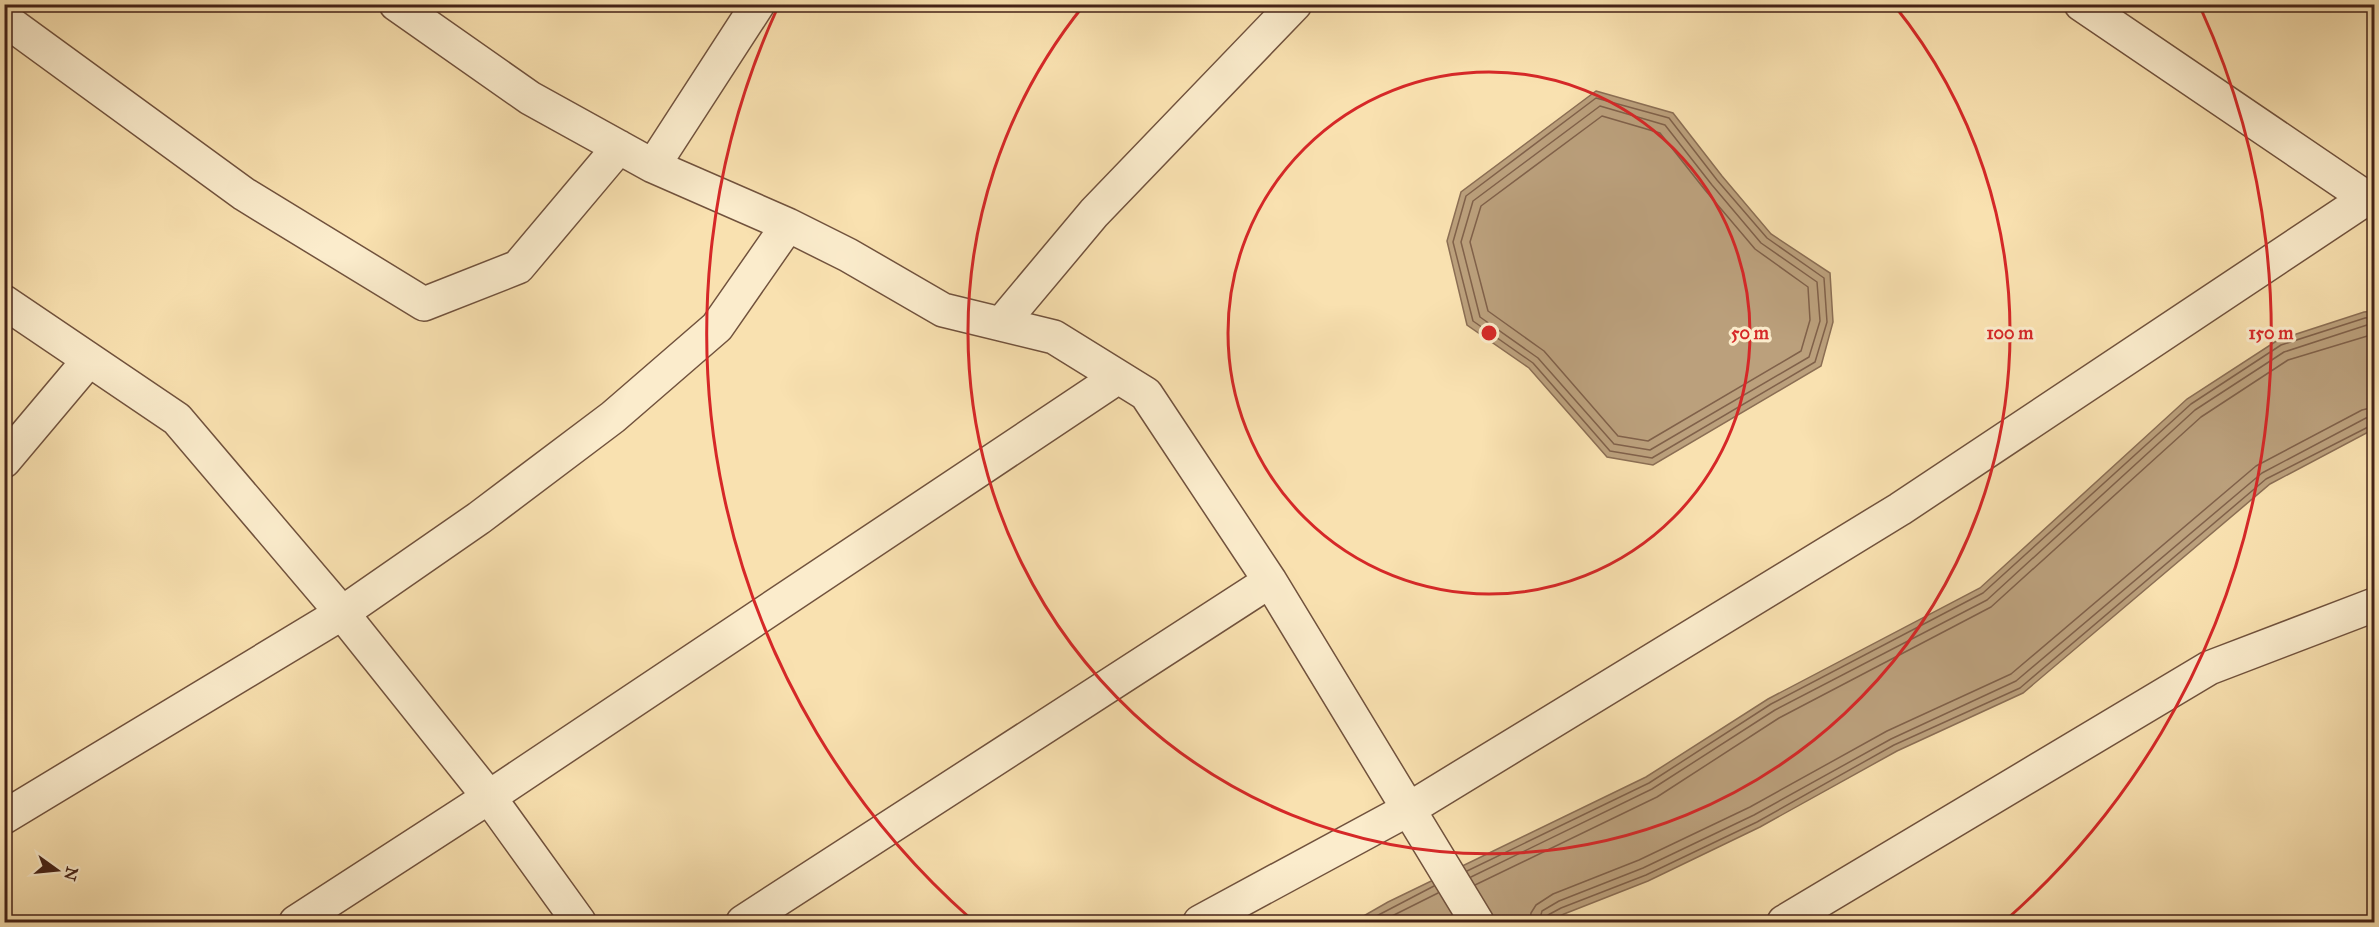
<svg xmlns="http://www.w3.org/2000/svg" width="2379" height="927" font-family="'IM FELL Great Primer',serif">
  <rect width="100%" height="100%" fill="#f9e1b0"/>
  <filter id="stains"><feTurbulence type="fractalNoise" baseFrequency=".00333" numOctaves="4"/><feColorMatrix values="0 0 0 0 .2 0 0 0 0 .09 0 0 0 0 .02 0 0 0 .5 -.17"/></filter>
  <radialGradient id="worn" r=".72"><stop offset=".6" stop-color="#630" stop-opacity="0"/><stop offset="1" stop-color="#630" stop-opacity=".3"/></radialGradient>
  <path fill="#bba07c" stroke="#8b6e54" stroke-width="1.5" d="M1596,91l77,22 49,63 49,58 59,39 3,49 -12,44 -168,99 -46,-8 -78,-89 -62,-43 -20,-84 14,-49z
    M2374,311v118l-104,55 -247,209 -126,58 -137,76 -112,54 -84,33 -17,8h-194l35,-20 258,-125 122,-78 212,-111 207,-189 91,-59 86,-28z"/>
  <g fill="none" stroke-linecap="round" stroke-linejoin="round">
    <path stroke="#80614a" stroke-width="1.5" d="M1596,98l73,20 48,62 50,58 57,40 3,44 -12,40 -163,96 -42,-7 -77,-88 -60,-42 -20,-79 13,-46z
      M1600,106l65,19 47,60 49,58 56,39 3,39 -11,36 -159,93 -36,-6 -76,-86 -58,-41 -19,-75 12,-41z
      M1602,116l58,17 45,57 50,59 53,38 2,33 -9,31 -153,90 -30,-5 -74,-85 -56,-40 -18,-69 11,-36z
      M1467,871l182,-88 122,-79 212,-111 208,-189 90,-59 84,-27 9,-1
      M1471,877l181,-88 123,-79 212,-110 208,-190 89,-58 83,-27h7
      M1475,885l182,-88 122,-79 212,-111 210,-190 87,-57 86,-26
      M1365,922l69,-36
      M1380,922l58,-29
      M1530,922l1,-9 5,-8 17,-11 86,-34 111,-53 137,-76 124,-57 245,-208 106,-56 12,-3
      M1539,922l3,-11 17,-10 84,-33 111,-53 137,-76 125,-58 246,-208 104,-55 8,-2
      M1546,922l2,-7 13,-7 85,-33 111,-53 137,-77 126,-57 246,-209 108,-55"/>
    <defs>
      <path id="minor" d="M396,4l134,94 123,68 135,59 60,30 95,55 111,27 92,57 124,187 207,341
        M2081,4l293,199
        M4,19l240,175 180,110 94,-37 101,-120
        M653,166l105,-162
        M4,302l173,117 165,194 147,184 90,125
        M1001,324l93,-111 201,-209
        M4,461l85,-101
        M4,817l338,-204 137,-95 134,-101 104,-90 71,-102
        M296,922l193,-125 629,-420
        M743,922l527,-341
        M1200,922l209,-113 491,-300 467,-311
        M1784,922l425,-254 165,-63"/>
    </defs>
    <use href="#minor" stroke="#71523d" stroke-width="36"/>
    <use href="#minor" stroke="#fbeccc" stroke-width="33"/>
  </g>
  <g fill="none" stroke="#d62828" stroke-width="3">
    <circle cx="1489" cy="333" r="261"/>
    <path d="M1894 5A521 521 0 1 1 1084 5"/>
    <path d="M971 919A782 782 0 0 1 777 9M2201 9A782 782 0 0 1 2007 919"/>
  </g>
  <circle cx="1489" cy="333" r="9" fill="#d62828" stroke="#fbeccc" stroke-width="3"/>
  <g font-size="18" text-anchor="middle" font-weight="bold" fill="#d62828" stroke="#fbeccc" stroke-width="6" stroke-linejoin="round" paint-order="stroke">
    <text x="1750" y="339">50 m</text>
    <text x="2010" y="339">100 m</text>
    <text x="2271" y="339">150 m</text>
  </g>
  <rect width="2379" height="927" fill="none" stroke="#f9e1b0" stroke-width="24"/>
  <rect x="6" y="6" width="2367" height="915" fill="none" stroke="#442217" stroke-width="3"/>
  <rect x="12" y="12" width="2355" height="903" fill="none" stroke="#442217" stroke-width="1.5"/>
  <g transform="translate(57 870) rotate(105)" stroke="#fbeccc" stroke-width="4.5" paint-order="stroke">
  <path d="M0-4.5L10 22L0 15L-10 22Z" fill="#442217"/>
  <text y="-9" font-size="16" font-weight="bold" text-anchor="middle" fill="#442217">N</text>
  </g>
  <rect width="100%" height="100%" filter="url(#stains)"/>
  <rect width="100%" height="100%" fill="url(#worn)"/>
</svg>
